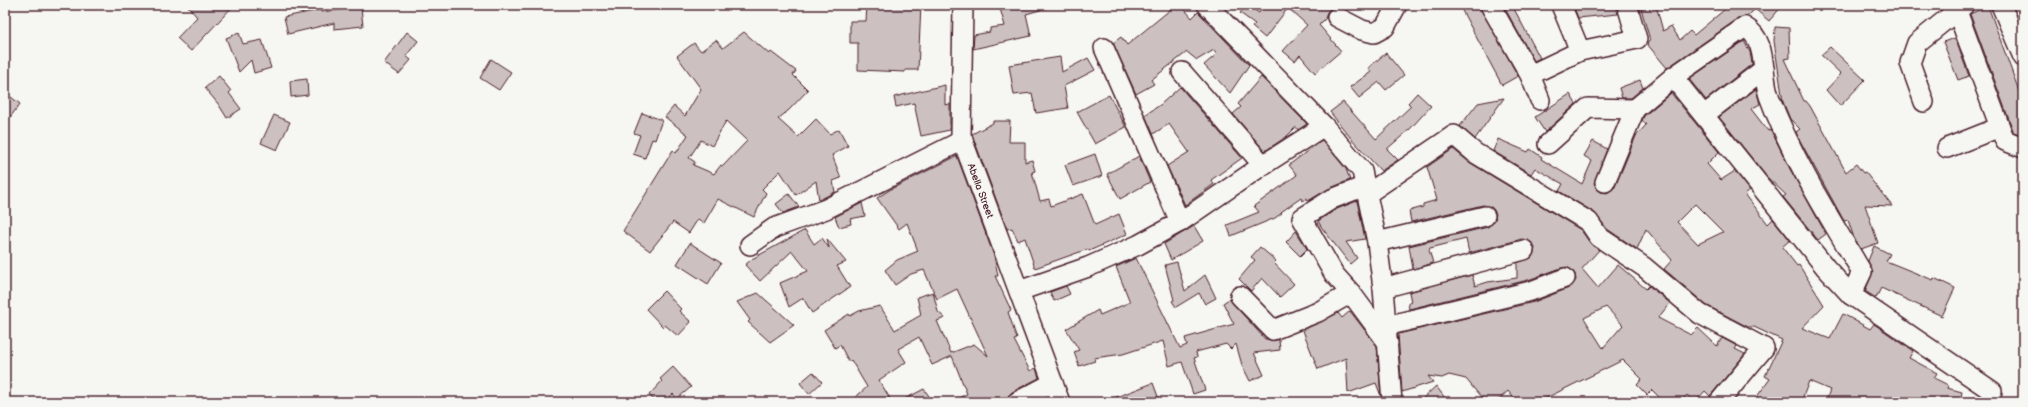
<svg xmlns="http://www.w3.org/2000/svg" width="2028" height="407" font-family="'Balsamiq Sans',sans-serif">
  <rect width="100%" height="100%" fill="#f6f6f2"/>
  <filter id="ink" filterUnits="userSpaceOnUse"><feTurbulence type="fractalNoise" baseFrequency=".025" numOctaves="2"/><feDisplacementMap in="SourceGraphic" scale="8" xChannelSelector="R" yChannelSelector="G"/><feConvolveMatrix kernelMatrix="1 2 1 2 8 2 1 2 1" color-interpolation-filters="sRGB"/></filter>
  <g filter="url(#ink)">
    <path fill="#ccc1c0" stroke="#4a1f2b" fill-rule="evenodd" d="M187,5h47l-43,46 -14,-13 20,-21z
      M867,5h54l-3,65h-13v2l-47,-2v-27h-8v-22h16z
      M999,5h48v3l-21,6 5,22 -58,13 1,-14 16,-3v-4l15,-2z
      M1176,5h5l11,13 6,-6 51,53 -19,28 -26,-28 13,-11 -3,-4 -17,10 -10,-8 -36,28 3,4 -18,10 -23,-51 8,-6 6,8z
      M1247,5l12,8 5,-8h72l-9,7 -2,7 -6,6 22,26 -26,22 -15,-18 -5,6 -12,-10 24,-26 -19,-17 -23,30 -13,-11 3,-3 -15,-11z
      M1459,5h20l39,71 -16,9z
      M1503,5h9l28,53 -6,3z
      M1573,5h43l2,9 -40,4z
      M1640,5h16l7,26 8,-5 9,14 10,-9 4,4 36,-30h53l-14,16 -14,-12 -8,8 -8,1 -72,50 -20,-24 3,-4z
      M1988,6l35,96v32l-3,1 -6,-2 -44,-119z
      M361,7l2,19 -29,3v-6l-46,11 -4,-17 36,-7 1,2z
      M1775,27l14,1 1,30 -6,1 20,42h2l4,5 36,66 10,-8 7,9 2,-1 27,34 -27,-1 13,38 -17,6 -7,-11 -6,-18 -4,1 -46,-84 -2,-5 4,-3 -10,-10 -7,-17 -9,-61z
      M407,32l11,9 -12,15 5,4 -12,14 -15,-11z
      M744,32l25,22 2,-2 25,19 -3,4 15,15 -19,20 -11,9 20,18 18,-18 14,15 9,-5 9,17 -16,9 9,23 -8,3 2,11 -16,8 -3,-19 -20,14 -16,-24 -18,18 4,4 -12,24 -36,-18 -14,24 -6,-4 -9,14 -16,-11 -23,29 -27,-20 50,-81 3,3 12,-18 -23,-18 9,-11 11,10 16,-27 -24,-33 17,-13 7,8 15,-11 7,8zM726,121l21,20 -24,25 -2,-1 -7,9 -21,-9 2,-3 -6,-4 12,-18 11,6z
      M239,33l4,11 19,-4 9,28 -17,5 -3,-13 -12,12 -13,-34z
      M1955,38l14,38 -11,4 -15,-38z
      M1744,41l6,11 2,12 -46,36 -17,-21z
      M1830,47l35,33 -25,26 -14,-16 15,-16 -20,-19z
      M1386,53l18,22 -18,15 -7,-8 -20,16 -9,-11 21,-15 -3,-4z
      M1060,57l2,15 26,-14 7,12 -31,16 4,22 -32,5 -4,-20 -18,2 -5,-30z
      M491,59l20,13 -12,18 -19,-12z
      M219,76l12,15 -2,2 12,16 -14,9 -8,-13 -14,-17z
      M1261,77l46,47 -9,6 -2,-3 -10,10 -21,14 -32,-37 8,-7 -3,-3z
      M307,79l1,16 -17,2 -1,-16z
      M1640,80l3,8 -12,10h-9l-3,-10z
      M945,85v20l5,-1v26l-29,6 -7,-33 -18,4 -2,-10z
      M1180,87l62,71 -31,22 3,4 -29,21 -18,-39 22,-14 -20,-28 -16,10 -8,-19 15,-10z
      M1756,89l4,15 -9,5 17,22 2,-1 2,2 18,37 36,65 -8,6 -35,-43 3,-2 -19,-18 -48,-60z
      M1417,93l14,13 -21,23 -23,20 11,11 -17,11 -31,-34 -20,-25 13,-10 33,37 35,-33 -3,-3z
      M1671,93l48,59 -12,12 14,16 14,-9 15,19 -5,4 23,30 5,-5 17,21 -8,7 15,19 2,-1 25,40 -22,23 28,11 13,-25 27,15 4,-5 39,27 -4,7 28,15 -3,5 14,7 -1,3 15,4 -2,10h-124l-9,-4 3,-8 -21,-9 -8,21h-48l17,-23 -5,-3 17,-36 -28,-13h-6l-42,-22 -42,-36 8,-9 -26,-31 -9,20 -30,-20 -12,-16 -36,-22 4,-7 -28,-16 -4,6 -38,-23 5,-12 30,13 2,-3 12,8 -1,2 41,25 10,-23 -8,-5 9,-15 14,8 -13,34 3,6 4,3 6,1 8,-6 21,-51 10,-11 -4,-5 2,-4zM1695,204l28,28 -25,12 -21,-22z
      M1570,94l6,10 -31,28 -10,-15z
      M1109,95l17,32 -31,17 -18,-32z
      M11,97l9,7 -15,20v-19z
      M1504,98l-29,41 -15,-13 18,-23z
      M642,113l20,7 -7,20 -3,-1 -7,19 -12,-4 7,-19 -6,-2z
      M274,115l16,7 -13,28 -16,-7z
      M993,121h17l-1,21h16v20l7,-2 3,11 -3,1 8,29 9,-2 2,7 32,-12 12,31 24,-11 8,20 -38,17 -1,-2 -53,19 -10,-30 -7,3 -6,-13 -5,1 -35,-95 21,-11z
      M1322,140l24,29 4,11 -22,9 -20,12 -1,-3 -5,3 -1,-3 -20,14 1,1 -7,5 -44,18 -4,-11 32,-13 -5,-6 43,-31 -8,-10z
      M1453,149l16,13 112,68 9,13 9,7 -17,19 16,19 20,-23 28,24 3,-3 21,17 -12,15 33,17 7,-7 19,18 5,-8 15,8 -2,3 10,5 -35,42 -5,-5 -10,11 -8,-7 -7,7h-16l-12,-12 -5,5 -10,-10 5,-6 -19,-19 -85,42h-21l-9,-11 -12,11h-11l-19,-23 -17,-4 -7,3 -14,-2 5,6 -31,10 -4,-58 136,-32 35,-14 7,-8 -1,-6 -3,-4 -5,-3 -6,1 -33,12 -119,29 -1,-6 3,-1 -2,-10 63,-17 3,11 13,-4 29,-4v-15l14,-5 3,-5 1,-5 -3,-5 -5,-3 -5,-1 -53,14 -3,-14 -36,9 -1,2 4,13 -20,6 -4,-23 79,-19 7,-8 1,-5 -3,-5 -5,-3 -5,-1 -72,17 -2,-11 14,-4v-3l14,-4 -10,-33zM1606,307l17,18 -20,23 -19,-30z
      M1095,154l7,22 -29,10 -8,-21z
      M957,156l37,100 4,20h-3l16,34 -3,2 9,27 -3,1 16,31 6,-3 3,10 -27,14 -4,4 -2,6h-56l17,-8 -15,-38 -20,9 -13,-28 -21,12 8,13 -27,18 13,22h-42l17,-15 -16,-27 -2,2 -9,-17 -5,3 -11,-18 25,-16 1,2 9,-5 21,-5 15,24 26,-15 -4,-18 16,-5 5,20 7,6 -8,3 14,32 23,-9 14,12 -31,-67 -20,10 -13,-29 -13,4 -16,11 -10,-15 12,-10 21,-9 -11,-28 -8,6 -22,-31 14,-9z
      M1139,156l11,26 -30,17 -13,-25z
      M789,194l10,13 -16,6 -7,-9z
      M1357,201l8,38 -19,3 11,16 -7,6 -28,-36 -4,-7 19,-12z
      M862,203l3,13 -15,3 1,5 -12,3 -4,-10z
      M1194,226l9,15 -32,19 -7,-16z
      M805,230l9,14 8,-6 7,10 -2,-9 19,23 -9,4 13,21 -38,26 -9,-15 -14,9 -9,-24 28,-12 -16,-20 -32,30 -15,-16 7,-6z
      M1296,231l11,18 -7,7 -14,-14z
      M690,243l31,20 -13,21 -31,-20z
      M1874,246l16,8 -4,7 47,19 1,-2 21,10 -13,28 -61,-28 -5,10 -11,-7 8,-19 -5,-11z
      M1260,247l16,14 -2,2 20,21 -14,13 -18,-19 -11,13 -12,-12 16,-19 -4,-3z
      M1136,258l44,90 7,-3 -2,-7 49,-14 -11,-21 6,-4 36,40 14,1 1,10 -26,3 10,22 -14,6 -8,-16 -6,-21 -5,5 -5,-5 -30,8 1,5 -3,1 11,32 -12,4 -11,-32 -13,4 -6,-25 -40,13 -29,4 1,3 -16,5 -5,-14 5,-2 -13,-21 32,-19 2,5 30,-13 -14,-35z
      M1177,262l8,29 20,-16 11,23 -11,6 -6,-11 -23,14 -4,-6 2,-1 -9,-35z
      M1066,286l4,8 -16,7 -4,-9z
      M664,291l17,18 -2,2 12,11 -13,14 -13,-11 -2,2 -17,-18z
      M758,293l36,32 -24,17 -22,-20 2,-2 -13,-18z
      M1350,311l27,35 4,50 -5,-13 -28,10 -2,-35 -28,11 -13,-33 -2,-6 35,-17 4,5z
      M673,367l18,20 -14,12 -4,-5 -8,8h-9l-7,-7 13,-14 -2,-2z
      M813,372l9,10 -13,12 -9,-11z
      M1153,383l7,19h-54v-1z
      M1436,386l12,16h-29z
      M924,389l9,13h-34z"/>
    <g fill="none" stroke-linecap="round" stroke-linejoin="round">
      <defs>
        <g id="minor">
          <path id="s1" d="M963,5l-2,131 99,266"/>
          <path d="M1207,5l117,121 38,45 15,71 6,46 9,114"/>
          <path d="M1490,5l40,70 10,25"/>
          <path d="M1561,5l19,46"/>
          <path d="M2001,5l22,52"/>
          <path d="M1957,11l48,130 18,7"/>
          <path d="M1337,17l25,13 12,3 11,-6 12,-22"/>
          <path d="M1104,48l76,174"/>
          <path d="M1182,72l81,93"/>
          <path d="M1530,75l50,-24 57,-12 -10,-34"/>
          <path d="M1673,77l153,191 25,27 141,96 -2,11"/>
          <path d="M1924,102l-14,-39 7,-20 47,-38"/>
          <path d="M1704,115l60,-46"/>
          <path d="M1548,144l40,-36 47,1"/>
          <path d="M1947,148l53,-21"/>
          <path d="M1605,182l30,-73 38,-32 72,-50c23,13 16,47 24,69 23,62 59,119 93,176l-11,23"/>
          <path d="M1365,186l-33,13 -30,19 32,56 17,19 37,50"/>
          <path d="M1367,194l87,-59 21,18 114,69 10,15 45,30 56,47 64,34 -45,54"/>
          <path d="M1377,242l108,-26"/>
          <path d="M750,245l24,-17 52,-19 137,-69"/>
          <path d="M1383,288l141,-38"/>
          <path d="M1019,291l69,-24 50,-22 42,-23 83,-57 61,-39"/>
          <path d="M1240,296l33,34 45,-18 33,-19"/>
          <path d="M1386,326l145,-35 34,-13"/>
          <path d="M1017,402l36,-19"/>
        </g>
      </defs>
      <use href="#minor" stroke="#4a1f2b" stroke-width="22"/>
      <use href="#minor" stroke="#f6f6f2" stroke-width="19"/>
    </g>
  </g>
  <g text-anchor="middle" stroke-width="3.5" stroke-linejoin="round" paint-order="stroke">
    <g font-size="10" fill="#4a1f2b" stroke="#f6f6f2">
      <text dy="4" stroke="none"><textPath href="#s1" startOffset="189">Abella Street</textPath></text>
    </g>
  </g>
  <rect width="2028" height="407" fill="none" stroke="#f6f6f2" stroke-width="20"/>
  <rect x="10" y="10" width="2008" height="387" fill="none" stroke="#4a1f2b" stroke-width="1.5" filter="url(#ink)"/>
</svg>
